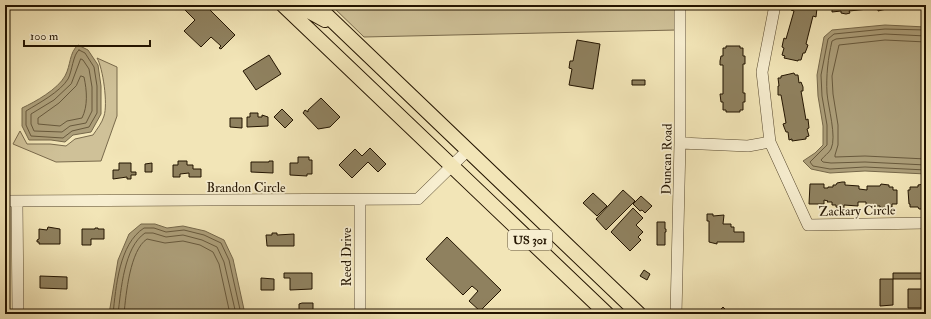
<svg xmlns="http://www.w3.org/2000/svg" width="931" height="319" font-family="'IM FELL Double Pica',serif">
  <rect width="100%" height="100%" fill="#f2e5b7"/>
  <filter id="stains"><feTurbulence type="fractalNoise" baseFrequency=".005" numOctaves="4"/><feColorMatrix values="0 0 0 0 .2 0 0 0 0 .09 0 0 0 0 .02 0 0 0 .5 -.17"/></filter>
  <radialGradient id="worn" r=".72"><stop offset=".6" stop-color="#630" stop-opacity="0"/><stop offset="1" stop-color="#630" stop-opacity=".3"/></radialGradient>
  <path fill="#cfc198" stroke="#796a4c" d="M331,5h345l1,25 -313,7z
    M97,58l20,9v49l-16,45 -45,1 -43,-18 7,-13 7,13h23l16,2 9,-7 18,-4c4,-6 9,-12 11,-19 4,-12 -1,-48 -7,-58z"/>
  <path fill="#ac9e79" stroke="#756749" d="M885,25l41,2v147l-61,-3 -35,2 -19,-4 -8,-8 12,-8 8,-8v-19l-5,-30 -1,-21 7,-38 8,-7z
    M78,45l10,5 10,15 3,21v28l-10,18 -18,3 -8,7 -14,-2h-22l-7,-14v-18c13,-6 36,-19 43,-32 6,-11 4,-23 13,-31z
    M141,224h14l12,4 16,-2 22,5 19,9 9,19 12,55h-136l9,-54 11,-26z"/>
  <g fill="none" stroke-linecap="round" stroke-linejoin="round">
    <path stroke="#68593c" stroke-width="1" d="M926,30l-41,-1 -51,5 -6,5 -7,36 1,21 5,29v20l-17,17 3,4 17,3 35,-2 61,3
      M926,36l-41,-2 -49,5 -4,2c-4,17 -6,35 -5,52 1,14 10,44 4,56 -2,4 -7,7 -10,11l2,2 8,1 34,-1 61,3
      M926,42l-41,-2 -46,5 -7,31 1,18 5,31v20l-3,10v2l30,-1 61,3
      M79,50l6,3 9,14 3,19v27l-8,14 -17,4 -9,7 -32,-2 -5,-11v-14c13,-8 34,-19 42,-32 4,-7 5,-25 11,-29z
      M81,59l2,1 6,9 3,18v24l-6,12 -16,3 -8,6 -28,-1 -3,-7v-10l23,-14 17,-16z
      M81,76l3,1c3,14 4,29 -2,41l-15,3 -7,5 -22,-2v-6l21,-15 17,-17z
      M113,314c3,-27 6,-70 31,-86h10l12,4 18,-2 20,5 17,8 8,17 12,54
      M118,314c3,-24 6,-67 27,-81h8l13,4 17,-2 19,5 15,7 7,15 12,52
      M124,314c2,-20 6,-64 23,-75l18,4 18,-2 17,4 13,7 6,12 11,50"/>
  </g>
  <path fill="#8f815f" stroke="#231400" d="M188,5h17l30,30 -14,14 -2,-1 2,-2 -10,-9 -10,10 -17,-16 11,-11 -11,-11z
    M793,5h23l-1,2 2,1 -1,9 -3,-1 -7,28 2,1 -1,3 -2,5h-2l-2,7h-3v1l-14,-3 1,-2 -3,-1 2,-7 -2,-1 1,-5 1,-4 2,1 8,-28 -3,-1z
    M830,5h65v1l-8,1v2l-5,1 -4,1v-3l-29,3 1,2 -4,1 -5,-1v-2l-9,1v-3h-2z
    M915,5h11v5l-8,-1v-2h-4z
    M577,40l23,4 -7,45 -24,-4 3,-16 -3,-1 1,-7h3z
    M726,46h14v2h3v8h2v8h-2v29h2v9h-2v8h-3v2h-14v-2h-3v-8h-2l-1,-8h3v-29h-3v-4l1,-5h2v-8h3z
    M269,55l12,19 -25,16 -13,-19z
    M794,73l1,2h3l1,8 2,-1 2,5v4h-2l5,29 2,-1 1,9 -2,1 2,7 -3,1v2l-14,2v-2l-3,1 -1,-8h-2l-2,-5 -1,-3 3,-1 -5,-28h-3v-9h1l-1,-8h3v-2z
    M632,80h13v5h-13z
    M321,98l19,19 -10,10 -12,2 -15,-16 2,-3 3,2v-2z
    M282,109l11,11 -8,8 -11,-11z
    M250,113h8v4h4v-2l6,2v9l-21,1v-10h3z
    M230,118h12v10l-12,-1z
    M370,148l16,16 -8,8 -10,-10 -16,16 -13,-13 16,-16 7,7z
    M298,157h11v3h3v14h-5v2l-17,-1v-12h8z
    M178,161h9v4h6v4h8v8h-12v-4l-9,1v3h-7v-12h5z
    M269,161h4v12l-22,-1v-10h18z
    M119,163h12v9h5v3h-5v4h-4v-2l-14,2v-9h6z
    M152,163v9h-7v-8z
    M842,182h3v3l14,1v3l8,1v-4h13l1,-2 8,1v2h4v3h4v14h-5v3h-4v1l-8,1v-3h-14v-4h-8v4l-14,-1v3l-8,-1v-2h-4v-3h-5l1,-1 -4,-1v4h-15l1,-20h14v4h4v-1h5v-2h3l1,-2z
    M924,184h2v25h-7l-1,-2h-8v-3h-1l-1,-14h2v-3h8v-2z
    M623,190l12,11 -29,29 -10,-11z
    M593,193l14,13 -10,10 -14,-13z
    M641,196l11,10 -7,7 -3,-3 -2,1 -7,-7z
    M633,208l10,10 -7,7 7,7 -5,5 3,3 -11,11 -19,-19z
    M707,214h6v2l11,-1 -1,9h8v3h3v5h10v10h-27v2l-8,-2v-21h-2z
    M657,222h8v7h1v3h-1v13h-8z
    M48,227l12,2v15h-21v-2h-2v-2l2,-1v-10l8,1z
    M95,228h3v1h6v10h-13v6h-9v-16h13z
    M272,233h5v2l17,-1v12h-27l-1,-11h6z
    M447,237l54,53 -21,21 -11,-10 9,-10 -6,-5 -9,9 -37,-36z
    M644,270l6,4 -3,6 -7,-4z
    M284,273h28v16l-22,1v-12h-6z
    M893,273h33v6h-33z
    M40,276l27,1v12l-27,-1z
    M261,278l13,1v11h-13z
    M880,279h13v26l-13,1z
    M908,289h18v19h-18z
    M302,303h11v11h-14v-10z
    M723,307l7,7h-14z"/>
  <g fill="none" stroke-linecap="round" stroke-linejoin="round">
    <defs>
      <path id="minor" d="M775,5l-13,67 8,70 38,83 118,-2
        M680,143l68,3 22,-4
        M5,201l413,-2 50,-49
        M17,201l1,113
        M360,201v113
        M676,314l4,-171v-138"/>
      <path id="major" d="M283,5l324,309
        M300,5l5,4 20,11
        M316,5l323,309"/>
    </defs>
    <use href="#minor" stroke="#57482e" stroke-width="12"/>
    <use href="#major" stroke="#231400" stroke-width="16"/>
    <use href="#minor" stroke="#f7eed0" stroke-width="11"/>
    <use href="#major" stroke="#f2e5b7" stroke-width="14"/>
  </g>
  <g text-anchor="middle" stroke-width="3.5" stroke-linejoin="round" paint-order="stroke">
    <rect fill="#f7eed0" stroke="#63553e" stroke-width="1" x="508" y="230" width="44" height="20" rx="3"/>
    <g font-size="12" font-weight="bold" fill="#231400">
      <text x="530" y="244">US 301</text>
    </g>
    <g font-size="13" fill="#231400" stroke="#f7eed0">
      <text transform="translate(666 159) rotate(-89)" y="5">Duncan Road</text>
      <text x="246" y="192">Brandon Circle</text>
      <text transform="translate(857 210) rotate(-1)" y="5">Zackary Circle</text>
      <text transform="translate(346 257) rotate(-90)" y="5">Reed Drive</text>
    </g>
  </g>
  <rect width="931" height="319" fill="none" stroke="#f2e5b7" stroke-width="20"/>
  <rect x="6" y="6" width="919" height="307" fill="none" stroke="#231400" stroke-width="2"/>
  <rect x="10" y="10" width="911" height="299" fill="none" stroke="#231400"/>
  <path d="M24 40v6h126v-6" fill="none" stroke="#231400" stroke-width="2"/>
  <text x="30" y="40" font-size="12" fill="#231400" stroke="#f7eed0" stroke-width="3" paint-order="stroke">100 m</text>
  <rect width="100%" height="100%" filter="url(#stains)"/>
  <rect width="100%" height="100%" fill="url(#worn)"/>
</svg>
